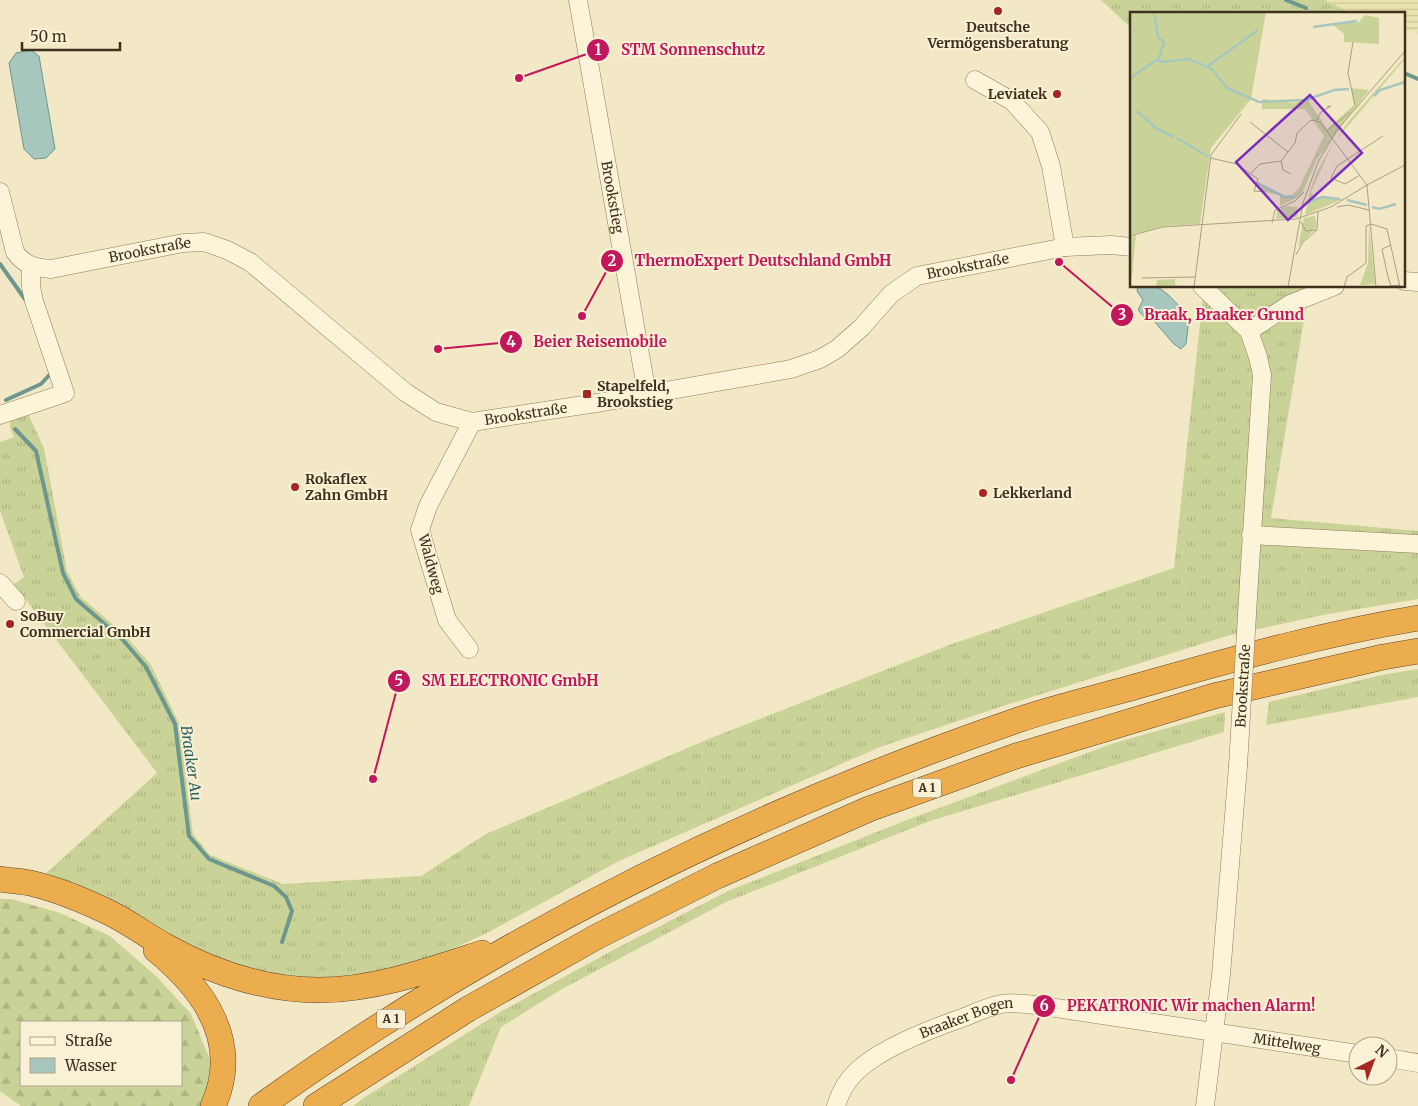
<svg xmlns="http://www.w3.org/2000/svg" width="1418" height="1106" font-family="Merriweather,serif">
  <defs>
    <pattern id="farmland-rules" width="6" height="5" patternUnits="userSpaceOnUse" patternTransform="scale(1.25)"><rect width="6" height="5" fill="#eae4b1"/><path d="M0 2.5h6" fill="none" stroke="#cac498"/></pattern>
    <pattern id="grass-tufts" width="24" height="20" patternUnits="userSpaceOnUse" patternTransform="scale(1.25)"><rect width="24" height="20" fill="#c9d397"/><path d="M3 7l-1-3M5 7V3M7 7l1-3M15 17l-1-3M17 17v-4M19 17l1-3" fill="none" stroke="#aeb582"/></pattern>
    <pattern id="forest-firs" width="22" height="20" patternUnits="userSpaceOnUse" patternTransform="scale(1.25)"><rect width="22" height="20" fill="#c9d397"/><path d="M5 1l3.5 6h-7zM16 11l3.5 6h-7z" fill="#aeb582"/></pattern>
  </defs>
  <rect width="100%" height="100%" fill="#f3e8c5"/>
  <path fill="url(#farmland-rules)" d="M1324,0h94v34l-14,-5v-15h-47z"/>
  <path fill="url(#grass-tufts)" d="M1101,0h223l24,11 -1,3h-215v15z
    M1204,286h104l-2,22 -35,210 147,13v68l-95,16 -93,20 -224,70 -126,42 -261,114 -134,73 -53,24 -70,18 -80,3 -60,-16 -180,-86 115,-104 -143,-189 10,-7 -24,-66v-69l14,-5 -4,-9v-8l14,-6 5,2 15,32 23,123 13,25 46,40 25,29 28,58 14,111 17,21 73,29 138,-8 65,-42 225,-96 238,-93 225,-77z
    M1418,669v28l-152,28 3,-23 113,-27z
    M1225,712l-1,20 -294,89 -204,81 -164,87 -61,38 -32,79h-116l12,-9 137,-86 113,-62 113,-58 184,-73 202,-75z"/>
  <path fill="url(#forest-firs)" fill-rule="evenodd" d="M0,899h11l49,14 50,23 46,40 35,38 20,48 -6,38 -4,6h-180l-21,-15zM21,1022h160v63h-160z"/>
  <path fill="#a7c6be" stroke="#6c968e" d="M31,50l8,6 16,93 -9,9 -12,1 -10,-10 -15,-86 7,-10z
    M1138,286c5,0 12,-1 16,0 12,3 28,23 35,33l-3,25 -5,5 -7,-5 -21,-24h-6l-9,-10 5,-10 -6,-9z"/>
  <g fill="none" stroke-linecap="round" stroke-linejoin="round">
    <path stroke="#6c968e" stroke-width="4" d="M1286,0l20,8
      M1404,73l14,6
      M0,264l27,38
      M6,400l35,-16 12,-13
      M15,429l21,22 27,122 13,26 47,41 23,27 29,57 14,112 20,23 65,27 12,11 6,14 -10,31"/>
    <defs>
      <g id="minor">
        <path id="s1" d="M578,0l69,394"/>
        <path d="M975,80l37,21 28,31 11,34 14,81"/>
        <path id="s2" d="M0,192l15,60c9,13 20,16 36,17l132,-26 21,-1 23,8 23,12 155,130 31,20 36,10 131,-20 188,-33 29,-10 17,-10 24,-21 30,-34 26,-18 148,-29 46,-2 21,2"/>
        <path d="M1404,281l14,1"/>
        <path d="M1202,286l47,45 9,26 4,18 -13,206"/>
        <path d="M1249,331l41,-27 45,-18"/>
        <path d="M0,415l65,-22 -31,-92 -3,-14v-21"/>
        <path d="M1251,535l167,9"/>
        <path d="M0,583l16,18"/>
        <path d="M469,649l-22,-29 -27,-90 8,-24 44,-84"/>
        <path d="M1388,1058l30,5"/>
        <path id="s3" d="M836,1106c4,-14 11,-26 22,-36 24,-22 75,-42 107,-53 11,-5 24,-10 36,-13 11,-2 23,0 35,1l322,49"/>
        <path d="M1205,1106l16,-131 17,-209"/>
      </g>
      <path id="highway" d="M0,879c11,2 23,2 34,5 25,6 51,17 74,28 21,10 39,24 59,35 47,26 98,43 152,43 55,0 111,-20 163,-37
        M156,950c48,39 86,93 57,156
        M261,1106c231,-165 488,-294 757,-386 44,-15 90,-25 134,-38 88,-25 176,-49 266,-64
        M316,1106l152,-97 130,-73 119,-60 152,-67 147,-53 198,-60 169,-39 35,-6"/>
    </defs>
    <use href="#minor" stroke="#917958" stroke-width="19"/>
    <use href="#highway" stroke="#5e462c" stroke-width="26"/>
    <use href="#minor" stroke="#fcf4d9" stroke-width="18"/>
    <use href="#highway" stroke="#ebad4d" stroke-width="25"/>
    <defs>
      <g id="minor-bridge">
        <path id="s4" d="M1238,766l11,-185"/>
      </g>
    </defs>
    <use href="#minor-bridge" stroke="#917958" stroke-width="19" stroke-linecap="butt"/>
    <use href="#minor-bridge" stroke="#fcf4d9" stroke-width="18"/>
  </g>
  <g fill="#a72621" stroke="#f9f1d5" stroke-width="2">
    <circle cx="998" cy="11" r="5"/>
    <circle cx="1057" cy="94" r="5"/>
    <rect x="582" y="389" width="10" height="10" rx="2.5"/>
    <circle cx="295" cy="487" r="5"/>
    <circle cx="983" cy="493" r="5"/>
    <circle cx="10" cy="624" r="5"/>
  </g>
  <g text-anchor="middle" stroke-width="4" stroke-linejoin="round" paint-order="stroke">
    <g fill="#f9f1d5" stroke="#776a55" stroke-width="1">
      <rect x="913" y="778.5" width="28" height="19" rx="4"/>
      <rect x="377" y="1009.5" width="28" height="19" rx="4"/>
    </g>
    <g font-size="12" font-weight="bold" fill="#3f301e">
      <text x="927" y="792">A 1</text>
      <text x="391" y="1023">A 1</text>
    </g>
    <g font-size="14" font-weight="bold" fill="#3f301e" stroke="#f9f1d5" text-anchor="start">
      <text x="998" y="32" text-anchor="middle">Deutsche<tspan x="998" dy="16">Vermögensberatung</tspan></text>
      <text x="1047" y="99" text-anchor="end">Leviatek</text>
      <text x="597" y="391">Stapelfeld,<tspan x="597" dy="16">Brookstieg</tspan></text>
      <text x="305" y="484">Rokaflex<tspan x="305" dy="16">Zahn GmbH</tspan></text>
      <text x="993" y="498">Lekkerland</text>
      <text x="20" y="621">SoBuy<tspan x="20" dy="16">Commercial GmbH</tspan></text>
    </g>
    <g font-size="14" fill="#3f301e" stroke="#f9f1d5">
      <text dy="5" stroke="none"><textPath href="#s1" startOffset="200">Brookstieg</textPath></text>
      <text dy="5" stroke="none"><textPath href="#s2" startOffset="204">Brookstraße</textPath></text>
      <text dy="5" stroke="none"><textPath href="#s2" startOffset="1120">Brookstraße</textPath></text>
      <text dy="5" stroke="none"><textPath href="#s2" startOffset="640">Brookstraße</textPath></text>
      <text transform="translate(431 564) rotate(75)" y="5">Waldweg</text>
      <text dy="5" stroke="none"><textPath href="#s4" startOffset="80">Brookstraße</textPath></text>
      <text dy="5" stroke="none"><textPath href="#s3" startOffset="164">Braaker Bogen</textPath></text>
      <text dy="5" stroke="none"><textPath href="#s3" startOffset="490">Mittelweg</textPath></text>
    </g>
    <g font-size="15" font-style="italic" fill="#2b6160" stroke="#f9f1d5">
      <text transform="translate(191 763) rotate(82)" y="5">Braaker Au</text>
    </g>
  </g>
  <g transform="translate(1130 12)">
    <rect width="275" height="275" fill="#f3e8c5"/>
    <path d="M275,45v2l-69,81 11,-17zM221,76l18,2 -52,69 -16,37 -21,10v-11l-16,-3 -7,-5v-5l28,14 7,-1 7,-7 25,-52 -19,-27h-43v-10l32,4 13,-4 20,30 27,-24zM204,129l-23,51 3,7 9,-3 20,3 -38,16 5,-24 6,-17z" fill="#c9d397"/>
    <path d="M235,3l14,3v26l-35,-2v-8l-11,-9 26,-3zM156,194l11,1 1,10 -22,2 1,-9zM185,204l2,11 -19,20 6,-29zM239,213l6,59 -15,1 8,-22zM6,223l-4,42h-2v-39z" fill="#c9d397"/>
    <path d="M0,0h136l-15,87 -40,49 -11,76 -35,2 -35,9zM45,267v6l6,2h-25l1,-7z" fill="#c9d397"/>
    <path fill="none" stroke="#a7c6be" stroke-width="2.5" d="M24,0l4,25 6,5 -5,16M183,15l44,-6M78,54l50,-36M0,66l28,-19 3,3 28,-3 23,10 15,19 32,14 46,-2M244,84l6,-6 25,-8M176,88l28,-10 15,-1M7,99l20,18 17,8M47,126l32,19M127,171l28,14h10M217,188l20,5M178,190l14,-5 18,2M242,195l7,2 17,-5"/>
    <path fill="none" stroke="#ab9e82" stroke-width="1" d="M223,30l-5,31 7,32M187,108l4,-8 10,-6 -4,1M120,110l38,30M197,119l23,-19M81,146l25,6 22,15 -4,12 11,1M151,149l2,9 8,4M120,162l10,-10 21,-3 14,-18 2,-10 14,-13 9,2 47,63 38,-20M230,163l-15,9 -14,-6 6,-12 46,-30M207,195l11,-2 21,5M171,210l5,9 10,-1M142,211l3,-13 20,-9 9,-9M0,224l32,-9 134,-8 35,-12 36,-22 9,102M261,233l-9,4 6,28 3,9 9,-1M166,243l7,-13 14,-12 1,-18M12,266l53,-1M64,275l17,-132 30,-41M158,275l15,-84 15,-41 19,-32 68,-79M214,275l3,-10 19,-14v-37l5,-2 16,5 13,58"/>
    <path fill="#7b2cbf" fill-opacity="0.15" stroke="#7b2cbf" stroke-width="2.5" d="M180,83l52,58 -74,67 -52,-58z"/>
    <rect width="275" height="275" fill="none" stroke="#3f301e" stroke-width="2.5"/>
  </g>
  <path fill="none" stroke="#c2185b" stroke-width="2" d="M519 78L598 50M582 316L612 261M1059 262L1122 315M438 349L511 342M373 779L399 681M1011 1080L1044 1006"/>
  <g fill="#c2185b" stroke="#f9f1d5" stroke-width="2">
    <circle cx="519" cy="78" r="5"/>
    <circle cx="582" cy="316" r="5"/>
    <circle cx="1059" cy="262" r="5"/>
    <circle cx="438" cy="349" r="5"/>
    <circle cx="373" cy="779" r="5"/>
    <circle cx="1011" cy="1080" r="5"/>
    <circle cx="598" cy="50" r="12"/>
    <circle cx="612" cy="261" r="12"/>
    <circle cx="1122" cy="315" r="12"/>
    <circle cx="511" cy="342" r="12"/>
    <circle cx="399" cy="681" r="12"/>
    <circle cx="1044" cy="1006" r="12"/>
  </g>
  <g font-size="15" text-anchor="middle" font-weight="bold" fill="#fff">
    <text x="598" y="55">1</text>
    <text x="612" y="266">2</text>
    <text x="1122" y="320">3</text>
    <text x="511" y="347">4</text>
    <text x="399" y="686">5</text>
    <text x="1044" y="1011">6</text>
  </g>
  <g font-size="15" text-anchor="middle" font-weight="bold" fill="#c2185b" stroke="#f9f1d5" stroke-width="4" stroke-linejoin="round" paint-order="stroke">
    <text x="693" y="55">STM Sonnenschutz</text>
    <text x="763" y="266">ThermoExpert Deutschland GmbH</text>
    <text x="1224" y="320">Braak, Braaker Grund</text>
    <text x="600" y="347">Beier Reisemobile</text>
    <text x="510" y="686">SM ELECTRONIC GmbH</text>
    <text x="1191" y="1011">PEKATRONIC Wir machen Alarm!</text>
  </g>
  <rect x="20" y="1021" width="162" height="65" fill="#f9f1d5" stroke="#afa48c"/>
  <rect x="30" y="1037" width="25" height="8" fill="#fcf4d9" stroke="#afa48c"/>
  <text x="65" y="1046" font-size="15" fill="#3f301e">Straße</text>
  <rect x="30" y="1058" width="25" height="15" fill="#a7c6be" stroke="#afa48c"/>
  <text x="65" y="1071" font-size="15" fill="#3f301e">Wasser</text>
  <g transform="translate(1373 1061) rotate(42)"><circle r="24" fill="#f9f1d5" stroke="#afa48c"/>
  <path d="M0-4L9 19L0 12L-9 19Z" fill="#a72621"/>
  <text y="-8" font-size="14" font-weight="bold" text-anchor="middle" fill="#3f301e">N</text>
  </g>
  <path d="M22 42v8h98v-8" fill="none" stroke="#3f301e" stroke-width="2.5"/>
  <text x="30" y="42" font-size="15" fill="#3f301e" stroke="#f9f1d5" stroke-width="4" paint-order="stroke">50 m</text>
</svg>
